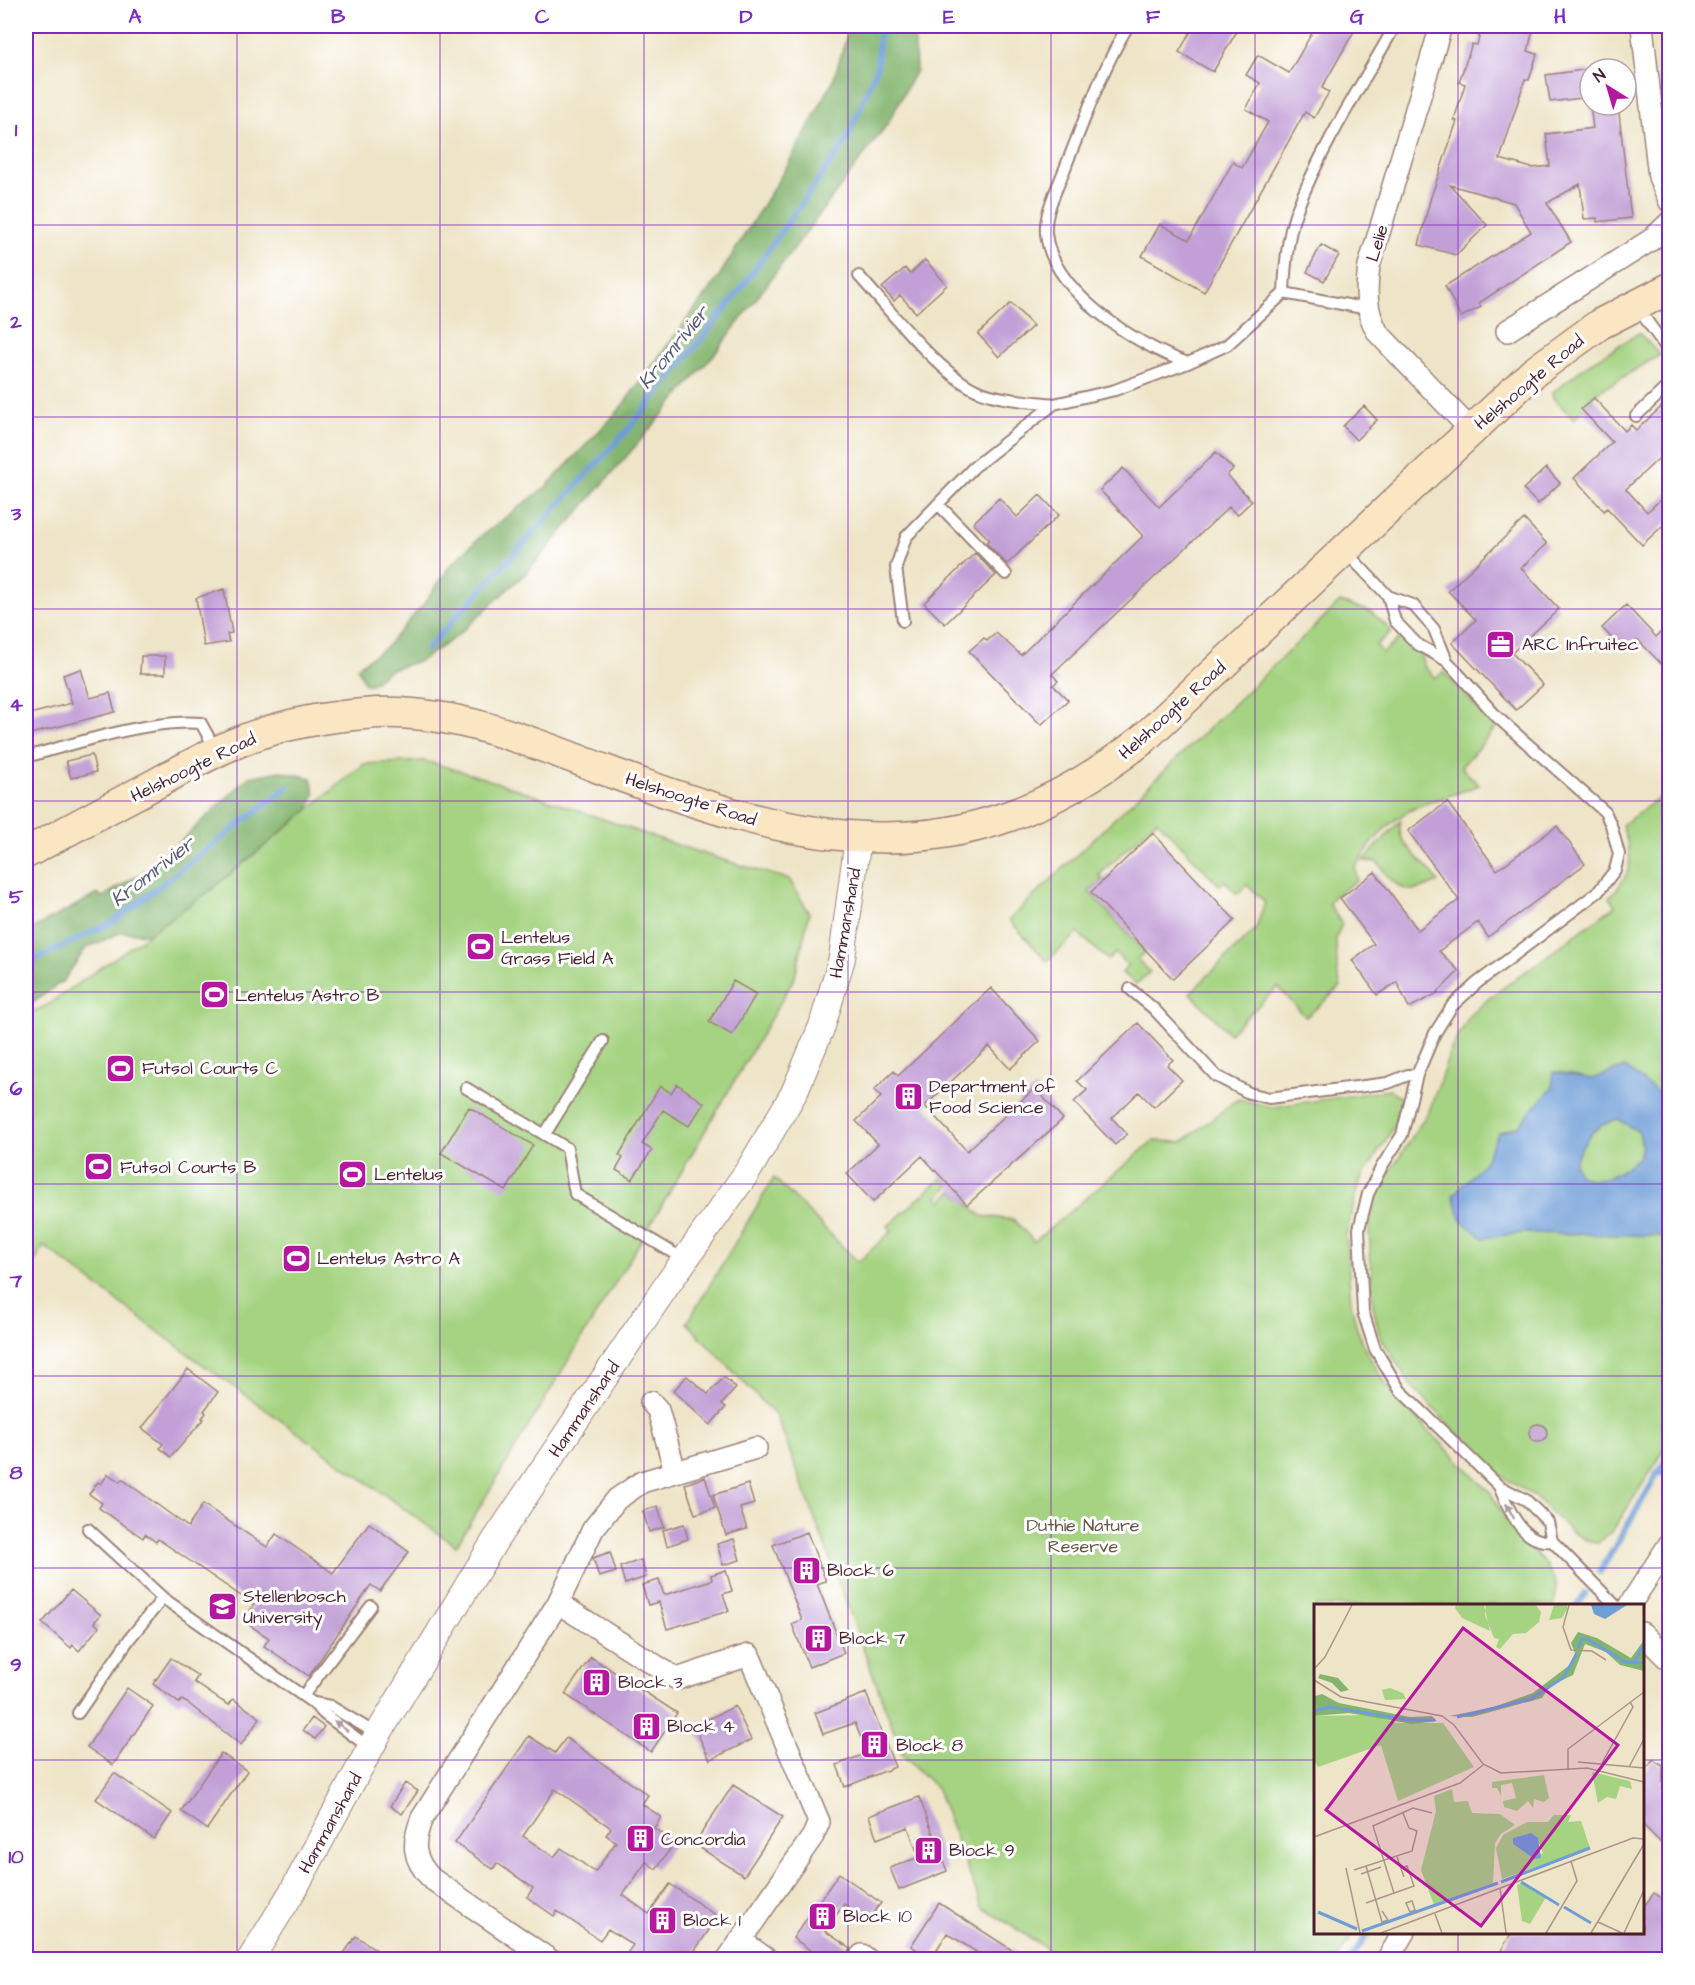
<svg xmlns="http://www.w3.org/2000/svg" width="1695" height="1985" font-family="'Architects Daughter',sans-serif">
  <rect width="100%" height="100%" fill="#fff"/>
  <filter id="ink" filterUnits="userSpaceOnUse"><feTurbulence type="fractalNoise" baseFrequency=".0167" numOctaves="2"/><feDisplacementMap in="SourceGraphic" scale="12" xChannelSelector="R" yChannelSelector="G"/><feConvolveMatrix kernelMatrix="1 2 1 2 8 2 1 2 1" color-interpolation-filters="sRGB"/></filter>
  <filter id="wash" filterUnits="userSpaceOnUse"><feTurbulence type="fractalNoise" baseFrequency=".008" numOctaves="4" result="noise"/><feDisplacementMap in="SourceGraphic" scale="24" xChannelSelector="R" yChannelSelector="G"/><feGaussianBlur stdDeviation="1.35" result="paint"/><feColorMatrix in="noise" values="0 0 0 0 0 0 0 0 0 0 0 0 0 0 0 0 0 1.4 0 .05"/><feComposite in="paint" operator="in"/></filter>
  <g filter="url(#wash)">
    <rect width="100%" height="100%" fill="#eee4c7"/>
    <path fill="#a5d381" stroke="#787956" stroke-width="1.5" d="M1639,333l21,22 -69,41 1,3 -18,20 -21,-21 -1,-5 34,-27z
      M1340,602l31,10 21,19 -16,14 7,8 17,-15 20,16 4,12 11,12 9,-6 51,57 -34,38 18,18c-21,9 -45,14 -66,24 -24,10 -45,37 -58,59l2,12 -24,17 -4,7 13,20 -6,14 1,35 4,14 -35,30 -28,-30 -49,46 -39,-40 66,-64 9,-27 -18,-17 -10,9 -12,-13 -6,4 -62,-65 -58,55 4,4 -14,13 56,60 -8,7 13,13 -14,12 -14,-11 6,-8 -13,-12 -7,7 -30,-27 -31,28 -38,-41z
      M425,761c123,33 240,86 364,118l20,34 -14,64 -143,245 -196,324 -268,-192 -144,-108 -18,30v-262l20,-8 161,-113 157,-129z
      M1669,791v310l-44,-34 -32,12 -38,-7 -2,16 -35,38 -20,7 -15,31 -30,31 30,43 41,-6 145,4v207l-56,87 -15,13 -8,-1 -17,-9 -38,-36 -40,-25 -86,-89 -30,-49 -6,-28 -4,-79 7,-33 54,-85 21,-60 18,-32 19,-18 127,-93 -6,-9c26,-25 24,-39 13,-72z
      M1401,820c-9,25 27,41 37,62 -22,10 -34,14 -52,-8 -4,-5 -4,-9 -9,-12l-14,-1z
      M1390,1090l12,9 -8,28 -34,54 -14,53 5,70 6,25 11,26 26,41 96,96 22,37 34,35 10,20 -1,21 -239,1v326l38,1 -17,26h-274l-81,-52 -45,-118 -34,-34 -126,-338 -90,-94 87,-145 84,84 34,-31 -4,-5 54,-48 7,8 -11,11 3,4 12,-10 29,25 32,4 20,22 119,-101 29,1 56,-43 34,8z
      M1619,1119l20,13 3,14 -3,11 -17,13 -13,7 -17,3 -13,-5 -5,-11c9,-24 19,-39 45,-45z"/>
    <path fill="#84b56f" stroke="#676a4d" stroke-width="1.5" d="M850,26h64l2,44 -28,53 -171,228 -188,219 -73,67 -36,24 -31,9 -18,14h-6l-8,-17 29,-20 37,-42 27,-39 31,-30 66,-50 71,-75 98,-130 71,-115 46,-85z
      M280,771l31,7 4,16 -7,16 -101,83 -60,41 -25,-2 -36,16 -22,32 -38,28v-76l71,-38 6,3 52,-32 94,-88z"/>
    <path fill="#6e9dd7" stroke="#5c5e81" stroke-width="1.5" fill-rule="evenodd" d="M1625,1067l44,34v135l-145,-3 -41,5 -21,-17 -9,-26 30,-31 15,-31 20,-7 34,-38 2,-16 39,7zM1618,1119l21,13 3,14 -3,11 -17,13 -13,7 -17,3 -13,-5 -5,-11c9,-24 19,-39 44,-45z"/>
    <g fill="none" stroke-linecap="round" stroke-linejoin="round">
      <path stroke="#6e9dd7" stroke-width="6" d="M426,650l206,-225 100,-124 115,-161 30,-73 3,-41
        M26,964l87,-42 175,-135
        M1656,1474l14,-2
        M1600,1572l70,-119
        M1577,1606l8,-12
        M1351,1960l17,-28"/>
    </g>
    <g id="blocks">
      <path fill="#c2a0d7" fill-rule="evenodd" d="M1194,26h46l-27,46 -34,-20z
        M1316,26h41l-35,62 7,4 -15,26 -9,-6 -101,180 -62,-36 18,-32 29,16 44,-78 9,6 26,-46 -22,-13 14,-26 -14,-8 12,-20 31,18z
        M1482,26h52l-6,25 9,3 -8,26 -4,-1 -25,80 32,9 18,-2 -4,-32 47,-6 -3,-23h28l13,113 -34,4v-4l-13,1 -4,-35 -33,19 24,39 -92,61 2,4 -20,10 -16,-31 86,-54 -17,-29 -64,-18 37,40 -31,30 -37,-10 11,-45 27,-79 -3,-1 11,-36 -6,-2 13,-38 5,1z
        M1590,69v28l-40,5 -4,-27z
        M1321,245l18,10 -15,26 -17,-9z
        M925,260l22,25 -31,28 -16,-18 -6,6 -12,-13 23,-20 5,6z
        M1011,303l22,23 -34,31 -21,-23z
        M1594,398l31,33 6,-6 5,5 34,-31v49l-44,41 21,23 23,-21v28l-28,26 -35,-37 -3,3 -30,-33 38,-36 -31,-33z
        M1364,406l13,14 -21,20 -13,-14z
        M1216,452l17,17 -6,6 25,26 -15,14 -8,-8 -177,167 6,7 -5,4 15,15 -27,25 -72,-74 15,-13 3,3 9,-8 25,22 122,-119 -43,-46 23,-22 36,39z
        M1546,468l14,15 -22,21 -15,-15z
        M1040,495l19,20 -52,49 -21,-21 3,-4 -16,-16 26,-25 18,19z
        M1524,519l23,25 -26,24 38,41 -47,44 31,32 -27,25 -64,-67 24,-23 -28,-29z
        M975,553l21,22 -51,49 -21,-21z
        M224,589l8,44 -5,1 2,8 -25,4 -8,-48z
        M1626,605l30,32 14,-14v50l-32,-33 -13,12 -23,-24z
        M141,656h24v18h-25z
        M81,669l9,29 20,-5 5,19 -89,23v-20l46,-12 -9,-28z
        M92,755l4,17 -25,6 -5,-17z
        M1447,802l50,68 60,-44 28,38 -97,73 -10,-15 -39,29 20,20 -23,23 -27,14 -12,-26 -20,13 -25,-35 22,-16 -34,-46 35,-26 43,58 41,-30 -51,-69z
        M1153,833l82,87 -62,59 -82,-87z
        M733,981l23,13 -24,41 -23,-13z
        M991,988l49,53 -30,28 -21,-23 -64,60 42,45 68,-63 28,31 -96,86 -45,-49 -49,46 -26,-28 31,-30 -22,-23 25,-24 -7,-7 20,-19 4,5z
        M1138,1023l35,37 -6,5 15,15 -28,27 -15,-15 -27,26 15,16 -12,11 -41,-43 13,-12 -10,-9z
        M677,1084l27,19 -15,23 -26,-16 -21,34 10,6 -20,30 -16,-10 7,-12 -4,-3 41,-69 11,7z
        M469,1107l64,38 -27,46 -65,-38z
        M188,1369l30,23 -14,19 2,2 -4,5 2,1 -33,38 -11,-9 3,-4 -21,-16z
        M687,1376l21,18 16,-17 12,11 -14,16 4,3 -16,18 -37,-34z
        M1529 1433a9 9 0 1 1 18 0a9 9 0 1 1-18 0Z
        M108,1474l12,8 2,-3 66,48 15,-23 64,43 9,-13 57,39 36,-50 40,29 -29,39 -9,-6 -62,91 -45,-30 5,-8 -26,-17 11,-16 -96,-66 -2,3 -11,-8 -2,4 -44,-30 3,-5 -13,-9 9,-12 3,2z
        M705,1477l10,31 -20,6 -10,-30z
        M748,1484l6,20 -14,4 7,21 -21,6 -13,-40z
        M658,1506l6,21 -15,5 -6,-21z
        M684,1524l4,15 -21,7 -4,-16z
        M807,1532l19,49 -9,3 27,69 -35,14 -17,-43 10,-4 -29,-75z
        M734,1539l6,21 -17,5 -6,-21z
        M610,1552l6,20 -17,5 -6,-19z
        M641,1560l5,17 -21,7 -5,-17z
        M726,1570l6,21 -9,3 6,17 -62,18 -8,-27 -11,3 -6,-20 17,-5 5,15 48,-15 -1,-5z
        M71,1590l30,25 -7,7 5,5 -20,24 -6,-6 -2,3 -29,-25z
        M591,1657l86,56 -26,39 -86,-58z
        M171,1658l27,18 -4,6 28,19 7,4 4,-6 27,19 -19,27 -52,-41 -7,-4 -3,3 -26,-19z
        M127,1688l26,18 -40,59 -26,-18z
        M866,1693l29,74 -50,20 -8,-22 30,-12 -12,-30 -32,11 -8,-21z
        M735,1706l16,34 -41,20 -16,-34z
        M312,1718l12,9 -9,12 -12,-9z
        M529,1736l26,17 11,-15 82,57 -6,9 19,13 -7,11 21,14 -19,27 -10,-7 -23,33 26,19 21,-30 48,33 -29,42h-66l10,-14 -25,-16 -8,11 -43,-29 -3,5 -27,-19 6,-9 -36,-25 -4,6 -38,-26zM555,1789l56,39 -5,7 10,7 -21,30 -34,-24 -7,9 -31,-21z
        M221,1753l26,18 -40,58 -26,-18z
        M1653,1760l10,6 -1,78 -20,-20v-48z
        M114,1773l58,40 -18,26 -58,-40z
        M405,1783l13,8 -16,23 -12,-8z
        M733,1785l50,32 -39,59 -50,-32z
        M919,1797l28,74 -48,19 -9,-22 29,-11 -11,-30 -31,12 -8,-23z
        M839,1873l42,30 -13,18 -24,-17 -19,27 26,18 -6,10h-22l-30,-21z
        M1654,1893l16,11v55h-174l16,-27h130v-23z
        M939,1903l87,56h-52l4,-6 -31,-20 -16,26 -20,-13z
        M356,1936l34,23h-50z"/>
    </g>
  </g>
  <g filter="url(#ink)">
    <use href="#blocks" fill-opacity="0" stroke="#9c8279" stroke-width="1.5"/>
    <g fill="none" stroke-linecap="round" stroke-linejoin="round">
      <defs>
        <path id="service" d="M1128,26c-26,43 -42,90 -61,137 -7,20 -23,48 -21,70 5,58 91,113 142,130l39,-18 57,-52 84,16
          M859,276c30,33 77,95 117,114 23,10 53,11 78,14
          M1284,293c1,-27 3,-55 12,-81 25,-65 65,-126 99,-186
          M1637,307l33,46
          M1636,416l34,-32
          M938,504l68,70
          M1345,551l43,45 25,9 21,24 13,32
          M1388,596l7,25 22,23 30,17 50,56 108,95 6,13 8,29 -4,16 -17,22 -121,91 -25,23 -17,27 -18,42 -15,60 -20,31 -14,28 -9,35 4,83 12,37 25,41 99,96 27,14 22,22 4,19 64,65
          M903,621l-7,-54 10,-30 68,-70 80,-63 61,-14 73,-27
          M26,757c48,-13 127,-39 175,-34l14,26
          M1130,989l24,20 62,67 33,17 20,5 119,-15 20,-8h9
          M466,1088l101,60 8,46 110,66
          M545,1134l58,-93
          M1499,1486c10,24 23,58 53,55
          M88,1529l75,69 150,105 11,11 46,34
          M303,1696l68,-90
          M314,1703l16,3 47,28
          M78,1713l52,-75 33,-40"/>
        <path id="minor" d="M1441,26l-72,240c-3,24 -4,45 9,67l93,97
          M1642,26l17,151 11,25
          M1507,331l144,-91 19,-18
          M651,1402l7,8 17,61
          M558,1603l119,76 72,-24 70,167 -6,14 -86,124
          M1629,1606l41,-63
          M1642,1633l28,28
          M740,1940l28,20
          M550,1960l-118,-81c-20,-20 -20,-36 -10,-61l136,-215 35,-74 24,-30 25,-17 114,-34
          M859,1960l3,-5 6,5
          M1387,1960l17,-28"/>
        <path id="tertiary" d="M250,1960l44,-71 84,-155 118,-195 173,-257 79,-111 46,-78 28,-67 20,-68 16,-120"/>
        <path id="secondary" d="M26,853c43,-23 87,-47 131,-70 40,-22 81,-45 126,-56 30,-8 63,-12 94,-14 78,-3 153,28 225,56 201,76 356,116 540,-29l392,-368 66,-48 70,-36"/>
      </defs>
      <use href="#service" stroke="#9c8279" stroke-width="14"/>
      <use href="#minor" stroke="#9c8279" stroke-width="24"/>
      <use href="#tertiary" stroke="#9c8279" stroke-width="28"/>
      <use href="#secondary" stroke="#9c8279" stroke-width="33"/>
      <use href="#service" stroke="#fff" stroke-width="10"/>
      <use href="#minor" stroke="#fff" stroke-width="21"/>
      <use href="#tertiary" stroke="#fff" stroke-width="26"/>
      <use href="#secondary" stroke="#fbe6c4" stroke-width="30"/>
    </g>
    <defs><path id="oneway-solid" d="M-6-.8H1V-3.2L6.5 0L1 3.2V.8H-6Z" transform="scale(1.5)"/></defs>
    <g fill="#ae9aa0">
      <use href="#oneway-solid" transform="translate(1510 1511) rotate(-118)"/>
      <use href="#oneway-solid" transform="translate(341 1726) rotate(-143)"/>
    </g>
  </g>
  <path fill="none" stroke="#7b2cbf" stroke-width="1.5" stroke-opacity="0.55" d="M237,26v1934M440,26v1934M644,26v1934M848,26v1934M1051,26v1934M1255,26v1934M1458,26v1580M26,225h1644M26,417h1644M26,609h1644M26,801h1644M26,992h1644M26,1184h1644M26,1376h1644M26,1568h1644M26,1760h1290M1642,1760h28M1458,1932v28"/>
  <defs>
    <symbol id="office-square" viewBox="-11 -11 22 22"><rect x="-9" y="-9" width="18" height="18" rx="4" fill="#b5179e" stroke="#fff"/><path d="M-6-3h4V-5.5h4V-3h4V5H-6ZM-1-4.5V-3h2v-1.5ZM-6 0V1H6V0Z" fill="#fff"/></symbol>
    <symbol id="stadium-square" viewBox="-11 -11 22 22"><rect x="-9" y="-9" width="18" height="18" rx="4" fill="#b5179e" stroke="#fff"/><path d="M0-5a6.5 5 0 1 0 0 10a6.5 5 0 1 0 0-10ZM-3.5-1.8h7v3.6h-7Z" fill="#fff"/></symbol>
    <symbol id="building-square" viewBox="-11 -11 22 22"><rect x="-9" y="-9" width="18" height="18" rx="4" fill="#b5179e" stroke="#fff"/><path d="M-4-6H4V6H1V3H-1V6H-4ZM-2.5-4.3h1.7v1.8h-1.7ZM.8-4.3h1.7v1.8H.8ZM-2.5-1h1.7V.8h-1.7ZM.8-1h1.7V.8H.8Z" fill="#fff"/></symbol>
    <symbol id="university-square" viewBox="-11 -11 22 22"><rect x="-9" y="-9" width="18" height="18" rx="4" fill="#b5179e" stroke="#fff"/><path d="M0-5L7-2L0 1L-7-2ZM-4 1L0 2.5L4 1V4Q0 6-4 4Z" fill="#fff"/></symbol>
  </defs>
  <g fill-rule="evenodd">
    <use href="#office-square" x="1484" y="628" width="33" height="33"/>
    <use href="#stadium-square" x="464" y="930" width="33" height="33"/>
    <use href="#stadium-square" x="198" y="978" width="33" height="33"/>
    <use href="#stadium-square" x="104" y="1052" width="33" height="33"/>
    <use href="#building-square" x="892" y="1080" width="33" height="33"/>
    <use href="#stadium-square" x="82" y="1150" width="33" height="33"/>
    <use href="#stadium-square" x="336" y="1158" width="33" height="33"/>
    <use href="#stadium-square" x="280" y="1242" width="33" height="33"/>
    <use href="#building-square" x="790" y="1554" width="33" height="33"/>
    <use href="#university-square" x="206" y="1590" width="33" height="33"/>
    <use href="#building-square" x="802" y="1622" width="33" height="33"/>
    <use href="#building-square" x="580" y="1666" width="33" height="33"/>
    <use href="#building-square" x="630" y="1710" width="33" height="33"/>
    <use href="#building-square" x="858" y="1728" width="33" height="33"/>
    <use href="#building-square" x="624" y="1822" width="33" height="33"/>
    <use href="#building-square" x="912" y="1834" width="33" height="33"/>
    <use href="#building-square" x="806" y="1900" width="33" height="33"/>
    <use href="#building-square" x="646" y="1904" width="33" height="33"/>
  </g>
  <g text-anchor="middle" stroke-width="6" stroke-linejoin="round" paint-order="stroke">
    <g font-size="18" fill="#4a1f2b" stroke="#fff">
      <text transform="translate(1377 243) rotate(-73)" y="6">Lelie</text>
      <text transform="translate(1529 382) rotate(-40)" y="6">Helshoogte Road</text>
      <text transform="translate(1172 710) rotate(-42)" y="6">Helshoogte Road</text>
      <text transform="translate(193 767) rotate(-26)" y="6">Helshoogte Road</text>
      <text transform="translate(691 799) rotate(18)" y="6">Helshoogte Road</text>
      <text transform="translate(845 923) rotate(-80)" y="6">Hammanshand</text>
      <text transform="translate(584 1409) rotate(-56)" y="6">Hammanshand</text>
      <text transform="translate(330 1823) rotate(-61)" y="6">Hammanshand</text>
    </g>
    <g font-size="18" fill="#4a1f2b" stroke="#fff" text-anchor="start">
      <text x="1522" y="650">ARC Infruitec</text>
      <text x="501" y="943">Lentelus<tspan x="501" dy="21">Grass Field A</tspan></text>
      <text x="235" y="1001">Lentelus Astro B</text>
      <text x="142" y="1074">Futsol Courts C</text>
      <text x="929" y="1092">Department of<tspan x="929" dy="21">Food Science</tspan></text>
      <text x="120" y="1173">Futsol Courts B</text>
      <text x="374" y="1180">Lentelus</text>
      <text x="317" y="1264">Lentelus Astro A</text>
      <text x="827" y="1576">Block 6</text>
      <text x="243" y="1602">Stellenbosch<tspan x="243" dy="21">University</tspan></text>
      <text x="839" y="1644">Block 7</text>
      <text x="618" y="1688">Block 3</text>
      <text x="667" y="1732">Block 4</text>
      <text x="896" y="1751">Block 8</text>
      <text x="661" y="1845">Concordia</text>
      <text x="949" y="1856">Block 9</text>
      <text x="843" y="1922">Block 10</text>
      <text x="683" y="1926">Block 1</text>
    </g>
    <g font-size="18" fill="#655545" stroke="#fff">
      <text x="1083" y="1531">Duthie Nature<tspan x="1083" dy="21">Reserve</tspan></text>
    </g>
    <g font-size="20" font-style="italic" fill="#5a5878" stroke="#fff">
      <text transform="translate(673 347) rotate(-51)" y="7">Kromrivier</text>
      <text transform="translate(152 871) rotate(-38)" y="7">Kromrivier</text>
    </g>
  </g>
  <g transform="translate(1314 1604)">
    <rect width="330" height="330" fill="#eee4c7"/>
    <path d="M142,1h28l6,26 -28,-13 -7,-10zM172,1h50l5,7 -2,10 -13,11 -13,1 -13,15 -4,-2 3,-8 -5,-1 -9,-23zM240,1h13v4l-5,9 -13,2zM76,84l13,5 3,6 -21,1 -3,-10zM58,111l25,8h46l31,44 -76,34 -17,-56 -63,22 -4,-7v-44zM278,168l38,9 2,8 -12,-3 -4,13 -9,-2 -9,6zM230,171l5,23 -5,4 -10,-3 -1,9 -5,-7 -11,10 -13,-4 -1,-6 13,-3 -4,-15 -11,2v11l-4,-8h-5v-6zM138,185l2,13 14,-1 4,12 28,1 15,11 -14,9 -6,9 -2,40 -59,22 -13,-35 15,-59 -2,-15zM240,211h17l-3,7 13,-1 9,27 -88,31 -6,-31 7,-13 24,-13h21zM216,231l9,8 4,10 -9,6 -21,-15v-6zM208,279l24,14 -16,27 -8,-3 -5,-36z" fill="#a5d381" fill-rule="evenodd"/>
    <path d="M264,28l19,6 34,20 13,-18v31l-24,-6 -14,-13 -21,-8 -12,31 -23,11 -8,12 -70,19 -23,-1 42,-8 42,-15 38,-29 4,-11 -4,-10zM6,70l18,4 11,12 -8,2 -9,-9 -14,-5zM8,90l17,9 71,14 22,-1 5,5 -25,3 -63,-11 -35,3 1,-20z" fill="#84b56f"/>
    <path d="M277,1h36l-22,14 -11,-5zM217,229l7,5 3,20 -7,1 -21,-15v-6z" fill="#6e9dd7"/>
    <path fill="none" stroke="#6e9dd7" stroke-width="3" d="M264,44l4,-9h5l38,23 19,1M319,60l11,-20M0,107l16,-4 79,13h26M143,113l74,-18 33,-22 13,-24M187,278l89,-34M207,278l38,23M250,303l27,16M4,308l39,17M48,327l136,-48"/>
    <path fill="none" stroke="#ac9589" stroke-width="1.5" d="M255,1l-6,22 8,23 21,1 14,9M0,65l11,-12 27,-52M0,76l27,17 101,19 12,9 29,39 18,9 86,-5 57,14M264,158l66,6M288,159l31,-56 -3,-5M315,163l15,-28M254,165v-20l76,-57M0,233l146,-54 23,-18M83,253l7,20M52,262l16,56 6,-2 -6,-9M32,264l14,65M40,266l58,-19 5,-20 -8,-3 -6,-15M47,270l20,-7M186,284l6,45M80,289l-21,-67 40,-18 19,5M98,297l3,9 -5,2 -4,-9zM52,299l48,-17 -7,-20 -6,2M121,310l7,19M284,318l24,11M67,329l252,-95 11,1M232,329l31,-52 -6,-20M277,329l53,-89M310,329l20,-43"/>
    <path fill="#b5179e" fill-opacity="0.15" stroke="#b5179e" stroke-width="3" d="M149,24l155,117 -137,181 -155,-116z"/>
    <rect width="330" height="330" fill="none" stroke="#4a1f2b" stroke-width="3"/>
  </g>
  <rect width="1695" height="1985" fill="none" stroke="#fff" stroke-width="66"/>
  <g transform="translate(1608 87) rotate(323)"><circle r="28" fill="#ffffff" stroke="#b7a5aa" stroke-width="1.5"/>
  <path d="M0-4.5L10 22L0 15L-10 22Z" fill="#b5179e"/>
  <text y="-9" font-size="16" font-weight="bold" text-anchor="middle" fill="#4a1f2b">N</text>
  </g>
  <rect x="33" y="33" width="1629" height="1919" fill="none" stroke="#7b2cbf" stroke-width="2"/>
  <g font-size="20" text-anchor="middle" font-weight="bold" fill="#7b2cbf">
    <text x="135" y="23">A</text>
    <text x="338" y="23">B</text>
    <text x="542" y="23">C</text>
    <text x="746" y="23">D</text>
    <text x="949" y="23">E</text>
    <text x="1153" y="23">F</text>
    <text x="1357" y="23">G</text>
    <text x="1560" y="23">H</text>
    <text x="16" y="136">1</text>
    <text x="16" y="328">2</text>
    <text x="16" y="520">3</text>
    <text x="16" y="711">4</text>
    <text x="16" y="903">5</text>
    <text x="16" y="1095">6</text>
    <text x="16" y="1287">7</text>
    <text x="16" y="1479">8</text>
    <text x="16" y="1671">9</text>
    <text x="16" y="1863">10</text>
  </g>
</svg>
